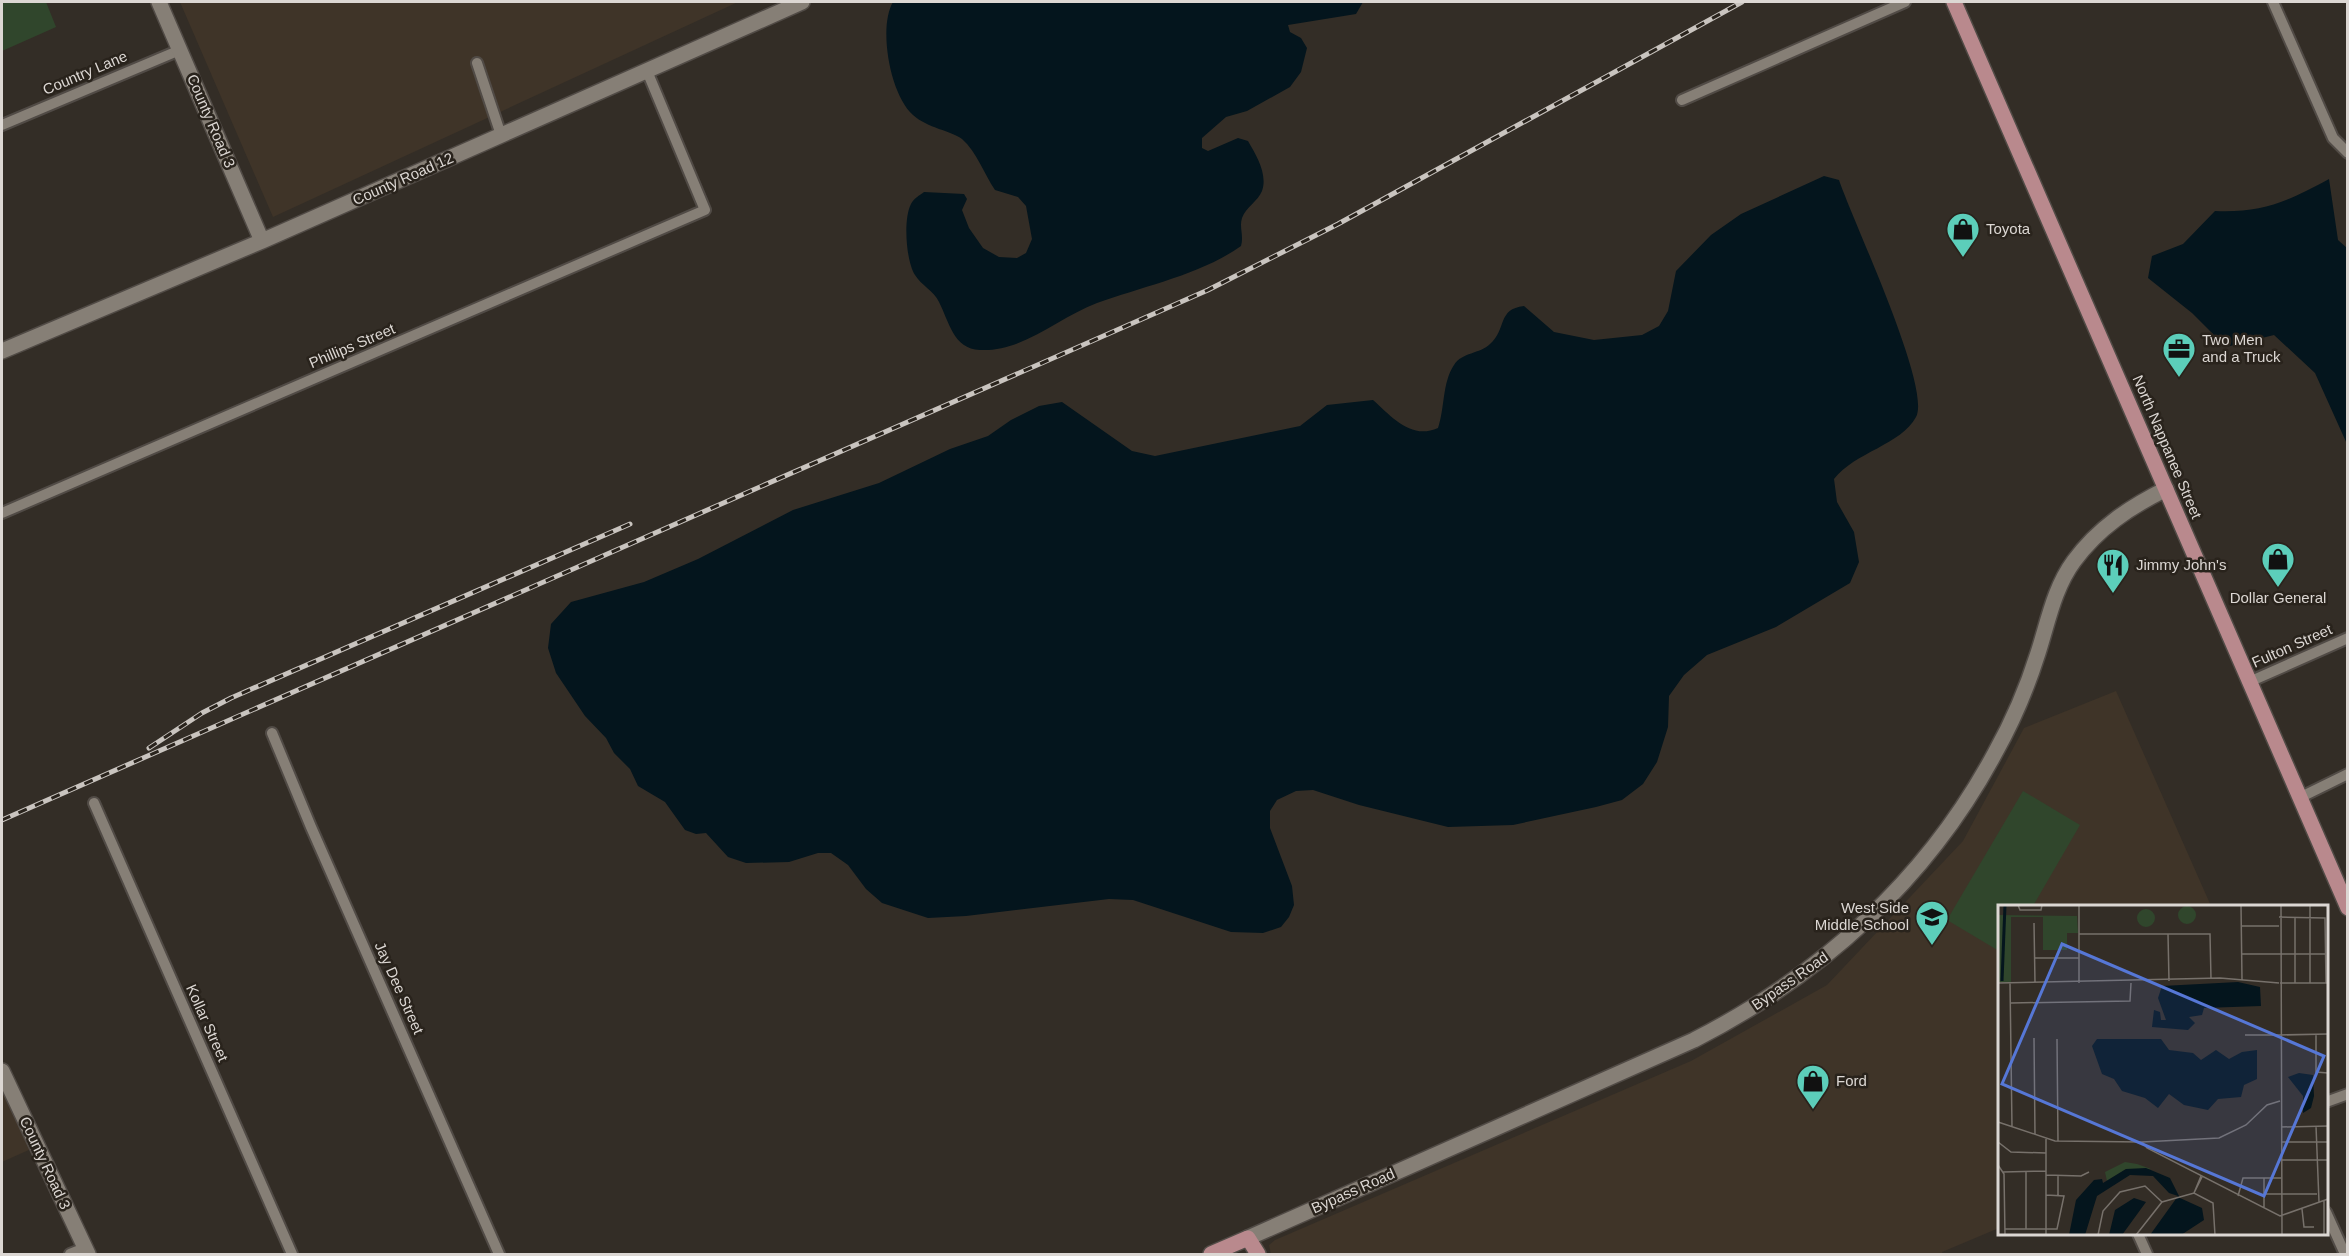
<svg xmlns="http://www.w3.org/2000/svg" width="2349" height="1256" font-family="Helvetica,sans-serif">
  <rect width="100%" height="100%" fill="#332d26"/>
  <path fill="#3f3428" d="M180,2h558l-465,215z
    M2116,691l95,215h-211l-1,322 -57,24 1,2h-672l-2,-9 6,-5 416,-179 136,-76 136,-144 61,-113z
    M2,1085l29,64 -29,13z"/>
  <path fill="#30462c" d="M2,2h44l10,25 -54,24z
    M2023,791l57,34 -47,81h-33l-1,45 -52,-31z"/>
  <path fill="#04151d" d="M893,2h470l-7,12 -68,11 2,7 11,6 6,10 -6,24 -11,15 -43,24 -21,6 -24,21v10l6,3 30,-13 10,3c8,14 20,33 14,50 -4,10 -16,16 -20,27 -3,9 2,18 -1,28 -41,29 -97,40 -144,57 -38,14 -73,49 -117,47 -27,-1 -31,-29 -41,-48 -5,-11 -18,-17 -24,-27 -9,-14 -12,-56 -4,-71 2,-5 9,-9 13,-12l40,2 3,5 -5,11 7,18 14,20 16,9 18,1 9,-5 6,-14 -6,-33 -8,-9 -23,-7c-11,-16 -18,-38 -33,-51 -10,-8 -35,-11 -49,-24 -23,-20 -35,-88 -20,-113z
    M1824,176l15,4c13,39 93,208 77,237 -15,28 -61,35 -82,62l3,23 17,30 5,30 -9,21 -74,44 -69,28 -23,20 -15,21 -1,31 -11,35 -14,22 -21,16 -26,7 -83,18 -65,2 -89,-22 -46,-15 -17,1 -19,9 -7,11v17l22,58 2,19 -5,12 -8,10 -18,6 -32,-1 -98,-32 -24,-1 -143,17 -38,2 -46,-15 -16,-14 -18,-24 -17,-12h-13l-29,9 -43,1 -18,-6 -22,-24 -10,1 -11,-4 -20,-28 -27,-16 -8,-17 -16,-16 -8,-15 -21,-22 -29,-43 -8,-25 3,-24 20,-22 73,-20 54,-23 95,-49 86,-27 71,-34 38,-13 23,-16 28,-14 23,-4 70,49 23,5 145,-30 27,-21 46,-5c19,17 38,40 65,28 7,-20 4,-45 16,-63 8,-13 26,-11 36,-21 17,-15 7,-35 34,-38l30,26 40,8 48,-5 17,-9 9,-15 8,-40 35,-36 30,-21z
    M2329,179l9,61 9,8v196l-32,-71 -41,-38 -48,12 -34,-34 -44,-35 4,-22 31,-12 32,-33c48,2 73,-10 114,-32z"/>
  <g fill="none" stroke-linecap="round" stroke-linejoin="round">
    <defs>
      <path id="street" d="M2273,2l60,136 15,15
        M477,63l24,72
        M1682,100l223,-98
        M2,125l178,-75
        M2,513l703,-303 -58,-139
        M2249,682l99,-44
        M272,733l39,94 188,427
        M2299,798l49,-24
        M94,803l198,451
        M2326,1102l22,-8
        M2326,1212l19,42
        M2138,1234l9,20
        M70,1254l15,-6"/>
      <path id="secondary" d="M159,2l103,239
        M2,351l260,-110 540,-239
        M2,1071l86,183
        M1248,1238l446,-198c127,-65 233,-160 301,-287 18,-32 32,-65 43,-100 10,-31 16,-65 36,-92 24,-33 56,-54 92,-72"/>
      <path id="primary" d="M1954,2l394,906
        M1211,1254l37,-16 10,16"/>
    </defs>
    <use href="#street" stroke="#514b46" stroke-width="14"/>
    <use href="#secondary" stroke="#514b46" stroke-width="18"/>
    <use href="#primary" stroke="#514b46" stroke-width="18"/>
    <use href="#street" stroke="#867f76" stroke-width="10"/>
    <use href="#secondary" stroke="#867f76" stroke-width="15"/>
    <use href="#primary" stroke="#b9898d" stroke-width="15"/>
    <defs>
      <path id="rail" d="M149,748l53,-35 29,-15 399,-174
        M2,820l1206,-530 130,-66 404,-222"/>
    </defs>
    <use href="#rail" stroke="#c9c4bf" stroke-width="5"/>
    <use href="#rail" stroke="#29231c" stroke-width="3" stroke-dasharray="9" stroke-linecap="butt"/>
  </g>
  <defs>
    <symbol id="shop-pin" viewBox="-11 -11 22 30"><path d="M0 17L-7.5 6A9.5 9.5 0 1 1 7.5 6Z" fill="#5cceba" stroke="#29231c"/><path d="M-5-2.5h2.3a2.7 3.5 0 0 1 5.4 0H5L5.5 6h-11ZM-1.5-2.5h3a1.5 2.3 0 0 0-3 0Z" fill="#111"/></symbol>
    <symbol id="office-pin" viewBox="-11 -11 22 30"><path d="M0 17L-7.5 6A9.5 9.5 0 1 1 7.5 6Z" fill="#5cceba" stroke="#29231c"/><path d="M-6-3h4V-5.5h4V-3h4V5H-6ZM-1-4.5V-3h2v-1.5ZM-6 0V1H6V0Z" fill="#111"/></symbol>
    <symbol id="restaurant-pin" viewBox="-11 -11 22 30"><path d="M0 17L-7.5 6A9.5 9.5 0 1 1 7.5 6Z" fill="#5cceba" stroke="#29231c"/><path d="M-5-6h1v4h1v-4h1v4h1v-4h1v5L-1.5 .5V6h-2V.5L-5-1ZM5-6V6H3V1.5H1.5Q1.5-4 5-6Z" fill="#111"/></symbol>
    <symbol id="school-pin" viewBox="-11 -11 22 30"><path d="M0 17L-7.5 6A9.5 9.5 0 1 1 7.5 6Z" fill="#5cceba" stroke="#29231c"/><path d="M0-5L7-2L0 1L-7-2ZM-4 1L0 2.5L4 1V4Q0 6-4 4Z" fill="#111"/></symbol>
  </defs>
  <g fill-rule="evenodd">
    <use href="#shop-pin" x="1944" y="210" width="38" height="52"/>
    <use href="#office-pin" x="2160" y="330" width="38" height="52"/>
    <use href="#shop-pin" x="2259" y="540" width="38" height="52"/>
    <use href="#restaurant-pin" x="2094" y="546" width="38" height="52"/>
    <use href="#school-pin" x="1913" y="898" width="38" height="52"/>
    <use href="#shop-pin" x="1794" y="1062" width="38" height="52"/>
  </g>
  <g text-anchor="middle" stroke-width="5" stroke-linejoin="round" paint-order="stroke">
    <g font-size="15" fill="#dcd7d3" stroke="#29231c">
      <text transform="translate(85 73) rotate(-23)" y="5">Country Lane</text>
      <text transform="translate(211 121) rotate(67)" y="5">County Road 3</text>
      <text transform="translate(403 179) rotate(-24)" y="5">County Road 12</text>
      <text transform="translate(352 346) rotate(-23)" y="5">Phillips Street</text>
      <text transform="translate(2167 447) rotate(67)" y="5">North Nappanee Street</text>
      <text transform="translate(2292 646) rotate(-24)" y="5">Fulton Street</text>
      <text transform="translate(1790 981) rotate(-35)" y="5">Bypass Road</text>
      <text transform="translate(399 988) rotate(66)" y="5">Jay Dee Street</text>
      <text transform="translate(207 1023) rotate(66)" y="5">Kollar Street</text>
      <text transform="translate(45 1163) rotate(65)" y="5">County Road 3</text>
      <text transform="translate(1353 1191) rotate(-24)" y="5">Bypass Road</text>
    </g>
    <g font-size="15" fill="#dcd7d3" stroke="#29231c" text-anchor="start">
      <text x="1986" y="234">Toyota</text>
      <text x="2202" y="345">Two Men<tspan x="2202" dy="17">and a Truck</tspan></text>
      <text x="2136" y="570">Jimmy John's</text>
      <text x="2278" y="603" text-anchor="middle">Dollar General</text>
      <text x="1909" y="913" text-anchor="end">West Side<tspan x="1909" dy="17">Middle School</tspan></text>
      <text x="1836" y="1086">Ford</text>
    </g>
  </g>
  <g transform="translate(1998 905)">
    <rect width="330" height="330" fill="#332d26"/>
    <path d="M180 10a9 9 0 1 1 18 0a9 9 0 1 1-18 0ZM139 13a9 9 0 1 1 18 0a9 9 0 1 1-18 0ZM0,10l79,1 1,17h-11v17h-24v-33h-32v66l-13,-1zM127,257l12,2 14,5h-25l-19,12 -2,-9z" fill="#30462c"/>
    <path d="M240,77l22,5 1,19 -57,2 -2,7 -13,2 6,6 -7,7 -36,-3 2,-17 6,2 1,8h5l-8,-22 4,-12zM99,134h64l8,11 24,3 8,7 15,-10 13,9 13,-7 15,-2v29l-13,6 -3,12 -23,2 -10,11 -24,-5 -15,-11 -11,14 -13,-10 -23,-7 -8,-12 -12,-5 -10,-28zM301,168l14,2 1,21 -3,12 -8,5v-17l-15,-19zM148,263l24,10 10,20 22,10 2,12 -23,15h-31l28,-39 -9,-3 -16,-17 -23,-1 -33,21 -12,39h-16l7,-35 18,-20 8,-1 1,4 23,-14zM136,293l12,4 -24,33h-13l6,-25z" fill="#04151d"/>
    <path fill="none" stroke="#04151d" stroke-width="3" d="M4,76l3,-76"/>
    <path fill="none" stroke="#77716b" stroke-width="1.5" d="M20,0l2,5h21l1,-5M81,0v78M243,0l1,75M283,0l1,330M312,0v78M281,12l46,1 1,65M297,13v65M36,18l1,60M243,21h38M81,29h131l1,45M170,29l1,47M244,49h83M37,53h44M0,78l222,-5 59,5M12,78l2,144M282,78h48M13,98l119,-2 1,-18M318,129v38l12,1M247,130h35M282,130l48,-1M36,133l1,97M59,134l1,103M0,217l57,19 87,1 5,6 133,68 48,-17M318,221l3,76M283,222l47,-1M48,234v96M0,237l13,10 35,1M144,237l77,-4 27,-13 21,-20 13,-4M283,237h47M283,255h47M0,260l6,9 1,61M5,267l43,-1M48,270l35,1 8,-4M60,270v20M203,271l-7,17 8,-16M266,273v30M266,289h53M240,291l5,-18h38M304,304l2,18h10M7,324h52l7,-33 -18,-1M28,324v-58M100,330l5,-24 17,-19 25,-6 17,16M138,330l26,-33 32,-9 19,10 2,32M326,330v-35"/>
    <path fill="#5677d6" fill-opacity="0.15" stroke="#5677d6" stroke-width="3" d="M64,39l262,112 -60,140 -262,-112z"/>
    <rect width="330" height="330" fill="none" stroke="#dcd7d3" stroke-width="3"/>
  </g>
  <rect width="2349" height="1256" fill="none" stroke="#dcd7d3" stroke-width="6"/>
</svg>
